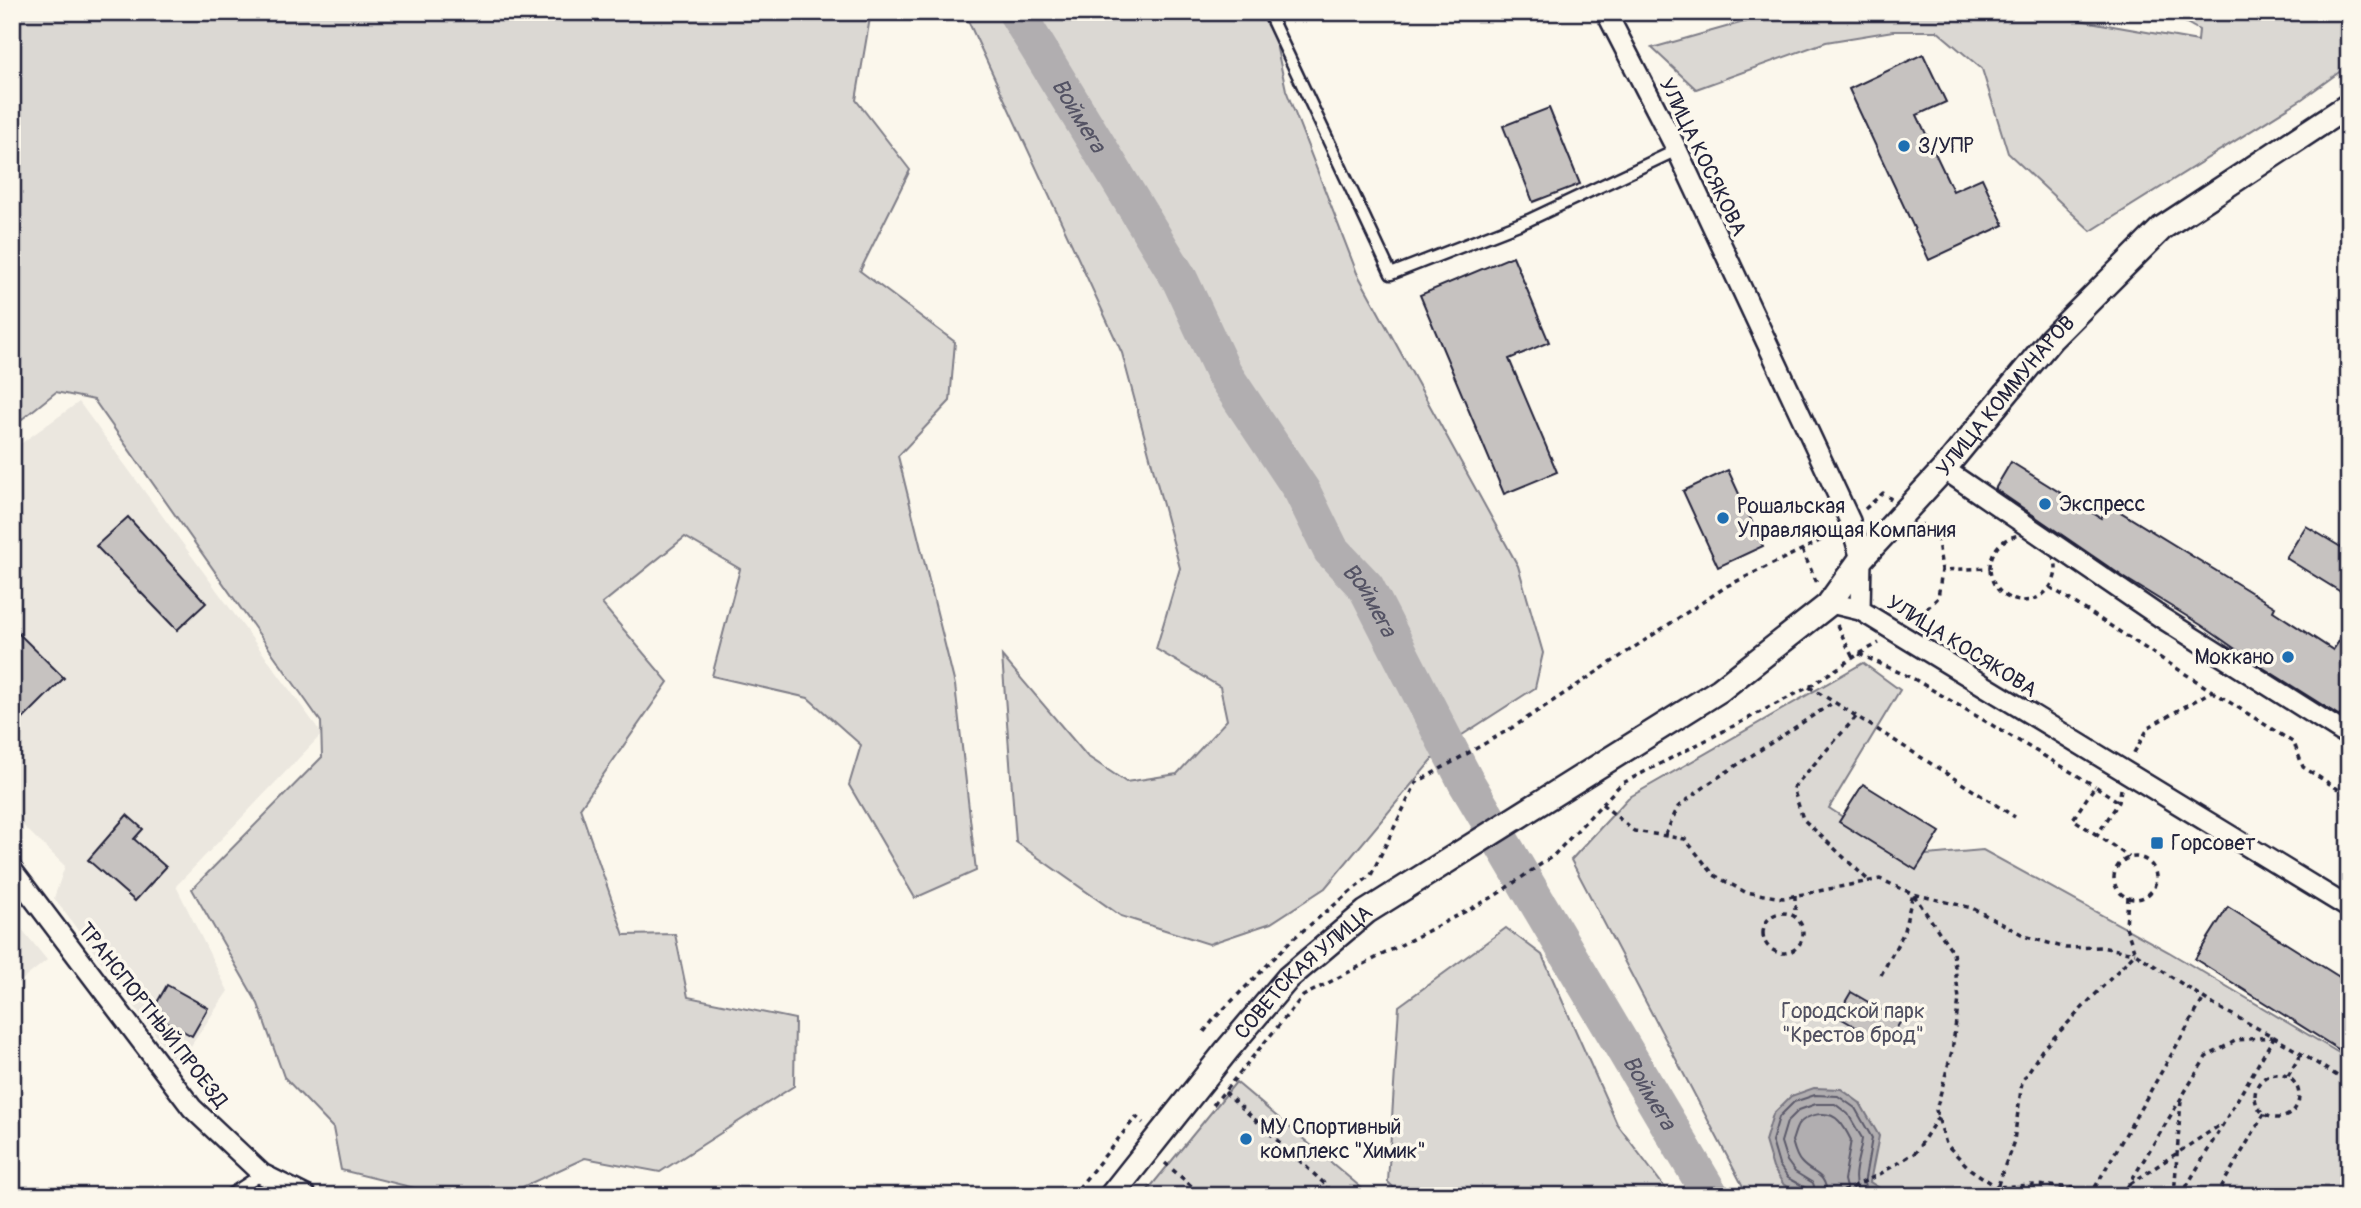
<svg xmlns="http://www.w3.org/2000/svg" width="2361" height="1208" font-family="Pangolin,sans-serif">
  <rect width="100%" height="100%" fill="#fbf7ec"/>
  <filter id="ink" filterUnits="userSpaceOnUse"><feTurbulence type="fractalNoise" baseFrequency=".0143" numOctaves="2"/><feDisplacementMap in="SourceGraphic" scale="14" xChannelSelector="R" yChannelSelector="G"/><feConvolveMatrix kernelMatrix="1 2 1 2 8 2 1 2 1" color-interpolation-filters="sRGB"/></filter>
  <g filter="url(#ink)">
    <path fill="#ebe7df" d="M79,402l243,332 -146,152 52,105 -50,74 -124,-167 11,-32 -53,-51v-365z
      M12,917l35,43 -35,28z"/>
    <path fill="#dbd8d3" stroke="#7e7d87" stroke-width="2" d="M12,12h859l-15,88 54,70 -50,101 95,71 -5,59 -52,55 57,229 21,186 -61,27 -66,-113 12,-40 -53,-47 -96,-22 28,-107 -55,-32 -83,67 66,78 -88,126 44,127 51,-1 13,63 107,22 -1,67 -134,86 -75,-14 -82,38h-56l-106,-26 -8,-42 -49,-51 -26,-73 -66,-115 130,-132 -1,-35 -227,-322 -38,-8 -44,35z
      M964,12h305l17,78 71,183 161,293 25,87 -8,35 -93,60 -117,140 -54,35 -62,21 -88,-28 -105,-74 -14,-186 85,100 39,26 51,-8 50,-54 -7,-33 -64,-38 24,-81 -58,-215z
      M1779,12h280l3,5 136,24 1,-11 -32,-18h182v53l-47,34 -211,132 -83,-78 -26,-84 -45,-38h-44l-67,11 -130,47 -44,-41z
      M1863,663l37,27 -71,118 75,49 79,-7 186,102 180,107v137h-601l-177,-336 57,-62z
      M1506,928l36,27 75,169 54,72h-269l-14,-14 11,-176z
      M1236,1082l135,114h-228z"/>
    <path fill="#b1aeb0" stroke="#787681" stroke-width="2" d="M1814,1088l27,1 19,14 19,33 -9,46 22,14h-85l-23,-11 -11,-17 -8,-27 8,-27 18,-18z"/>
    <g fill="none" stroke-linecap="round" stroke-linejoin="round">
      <path stroke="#5b5a6a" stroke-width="2" d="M1808,1196l-2,-8 -18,-10 -9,-13 -7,-24 7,-24 15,-15 21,-7 23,1 17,12 17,30 -8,46 2,4 12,8
        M1817,1196l-4,-13 -18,-11 -8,-11 -6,-19 6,-20 12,-12 17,-6h19l13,10 14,24c-1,18 -15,43 0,58
        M1827,1196c-1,-25 -14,-20 -26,-34 -5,-5 -7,-14 -9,-21 2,-5 3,-11 6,-16 9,-11 30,-16 41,-4 5,5 9,13 12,19l-7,40 4,16"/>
      <path stroke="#b1aeb0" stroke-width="37" id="s1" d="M1016,12l164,268 44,94 78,117 29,59 35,37 100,195 245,414"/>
    </g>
    <path fill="#c6c2c0" stroke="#22223b" stroke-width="2" d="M1923,54l23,48 -29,13 36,76 29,-13 22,47 -75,35 -80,-171z
      M1549,108l31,76 -47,18 -30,-76z
      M1513,256l36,86 -40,17 48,113 -53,22 -84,-199z
      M2011,462l90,56 8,-13 166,102 -2,4 60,39 16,-24v77l-9,13 -83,-52 -56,-39 -76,-47 -130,-89z
      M1728,470l35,76 -45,21 -35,-76z
      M128,517l78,86 -29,27 -81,-84z
      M2306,526l43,26v45l-63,-39z
      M12,627l52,51 -52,52z
      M1863,784l77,48 -24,38 -77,-48z
      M127,815l16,14 -9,10 32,28 -31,34 -47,-41z
      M2228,907l121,76v73l-154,-97z
      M167,985l41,23 -16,28 -41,-23z
      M1851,992l50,29 -15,24 -49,-29z"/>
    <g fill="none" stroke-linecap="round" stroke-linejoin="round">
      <defs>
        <path id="service" d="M1268,12l123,262 138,-54 148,-70
          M228,1196l34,-22"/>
        <path id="minor" d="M1606,12l71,138 173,371 11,38 -1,51
          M1944,469l218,149 185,117
          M1828,605l7,-1 25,6 489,298
          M12,870l180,238 70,66 44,22"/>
        <g id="tertiary">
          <path id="s2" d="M1111,1196l116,-146 61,-72 78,-66 354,-222 108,-85 33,-46 83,-90 107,-130 111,-111 187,-123"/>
        </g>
      </defs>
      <use href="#service" stroke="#22223b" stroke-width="15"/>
      <use href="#minor" stroke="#22223b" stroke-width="24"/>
      <use href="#tertiary" stroke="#22223b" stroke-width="28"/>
      <path stroke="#22223b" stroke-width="3.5" stroke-dasharray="5 5" stroke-linecap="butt" d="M1865,509l18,-16 8,6
        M1921,524l17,17 4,29
        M1990 568a33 33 0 1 1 66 0a33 33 0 1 1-66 0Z
        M1802,550l15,33
        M2050,587l162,104 -63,36 -17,29
        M1912,622l26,-24 4,-28 48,-2
        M1837,625l16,33
        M1859,654l55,25 181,107
        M1809,687l25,15
        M2212,691l82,52 9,24 46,29
        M1856,717l-63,71 10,31 65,61
        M2121,789l-2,13 -22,33 32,22
        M1602,804l32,27 51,8 29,36 31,17 38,6 97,-19 33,15 40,58 6,47 -7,52 -16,59 10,34 24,25 27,18 -1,9
        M1665,835l13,-28 33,-25 123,-80 181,115
        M2097,835l-24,-16 22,-33 24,16
        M2114 878a21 21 0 1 1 42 0a21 21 0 1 1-42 0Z
        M1795,895v22
        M2128,897l-2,30 9,26
        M1763 933a20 20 0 1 1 40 0a20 20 0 1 1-40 0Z
        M1881,975l22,-41 10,-40 59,14 55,29 39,11 34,-1 35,6
        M1204,1032l10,-13 80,-81 77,-63 45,-92 99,-57 212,-140 107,-52
        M2255 1096a22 22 0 1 1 44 0a22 22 0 1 1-44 0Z
        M2288,1076l13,-22
        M1225,1092l103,95 -8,9
        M1213,1105l90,-109 190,-99 60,-41 68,-72 188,-97 50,-33 20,-11
        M1165,1163l38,33
        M2130,1184l90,-59
        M1072,1196l64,-79 7,6
        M1834,1196l46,-22 36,-22 22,-35
        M2090,1196l114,-198
        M2093,1196l-19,-8 -37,-3 -40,2 17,-46 8,-59 20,-32 93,-97 79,52 60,32 75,46
        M2122,1196l84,-139 31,-17 35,-3
        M2174,1196l7,-96
        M2181,1196l93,-159
        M2216,1196l48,-82
        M2347,1196l2,-4"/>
      <use href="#service" stroke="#fbf7ec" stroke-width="10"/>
      <use href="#minor" stroke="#fbf7ec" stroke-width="19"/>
      <use href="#tertiary" stroke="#fbf7ec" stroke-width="23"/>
    </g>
  </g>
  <g fill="#1f6fb2" stroke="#fbf7ec" stroke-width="2.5">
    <circle cx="1904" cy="146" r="7"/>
    <circle cx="2045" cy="504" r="7"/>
    <circle cx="1723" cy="518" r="7"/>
    <circle cx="2288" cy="657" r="7"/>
    <rect x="2150" y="836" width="14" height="14" rx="3.5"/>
    <circle cx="1246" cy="1139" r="7"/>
  </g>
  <g text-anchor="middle" stroke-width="7" stroke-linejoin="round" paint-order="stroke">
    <g font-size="21" fill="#22223b" stroke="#fbf7ec" text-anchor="start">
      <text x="1918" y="153">З/УПР</text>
      <text x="2059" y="511">Экспресс</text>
      <text x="1737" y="513">Рошальская<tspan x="1737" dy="24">Управляющая Компания</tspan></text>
      <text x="2274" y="664" text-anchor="end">Моккано</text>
      <text x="2171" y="850">Горсовет</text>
      <text x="1260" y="1134">МУ Спортивный<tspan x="1260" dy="24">комплекс "Химик"</tspan></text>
    </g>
    <g font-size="21" fill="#22223b" stroke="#fbf7ec">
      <text transform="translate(1703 157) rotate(64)" y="7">УЛИЦА КОСЯКОВА</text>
      <text dy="7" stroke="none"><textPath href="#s2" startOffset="1213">УЛИЦА КОММУНАРОВ</textPath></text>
      <text transform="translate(1962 646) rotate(32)" y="7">УЛИЦА КОСЯКОВА</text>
      <text dy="7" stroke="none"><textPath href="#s2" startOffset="296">СОВЕТСКАЯ УЛИЦА</textPath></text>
      <text transform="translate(153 1015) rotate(52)" y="7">ТРАНСПОРТНЫЙ ПРОЕЗД</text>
    </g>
    <g font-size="21" fill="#505061" stroke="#fbf7ec">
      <text x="1853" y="1018">Городской парк<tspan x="1853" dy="24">"Крестов брод"</tspan></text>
    </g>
    <g font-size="23" font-style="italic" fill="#545364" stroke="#fbf7ec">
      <text dy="8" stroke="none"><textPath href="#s1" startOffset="121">Воймега</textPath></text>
      <text dy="8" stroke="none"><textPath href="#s1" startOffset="688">Воймега</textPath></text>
      <text dy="8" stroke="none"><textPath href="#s1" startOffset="1255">Воймега</textPath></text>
    </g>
  </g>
  <rect width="2361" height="1208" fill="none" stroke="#fbf7ec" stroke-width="42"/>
  <rect x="21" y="21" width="2319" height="1166" fill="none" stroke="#22223b" stroke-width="2.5" filter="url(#ink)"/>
</svg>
